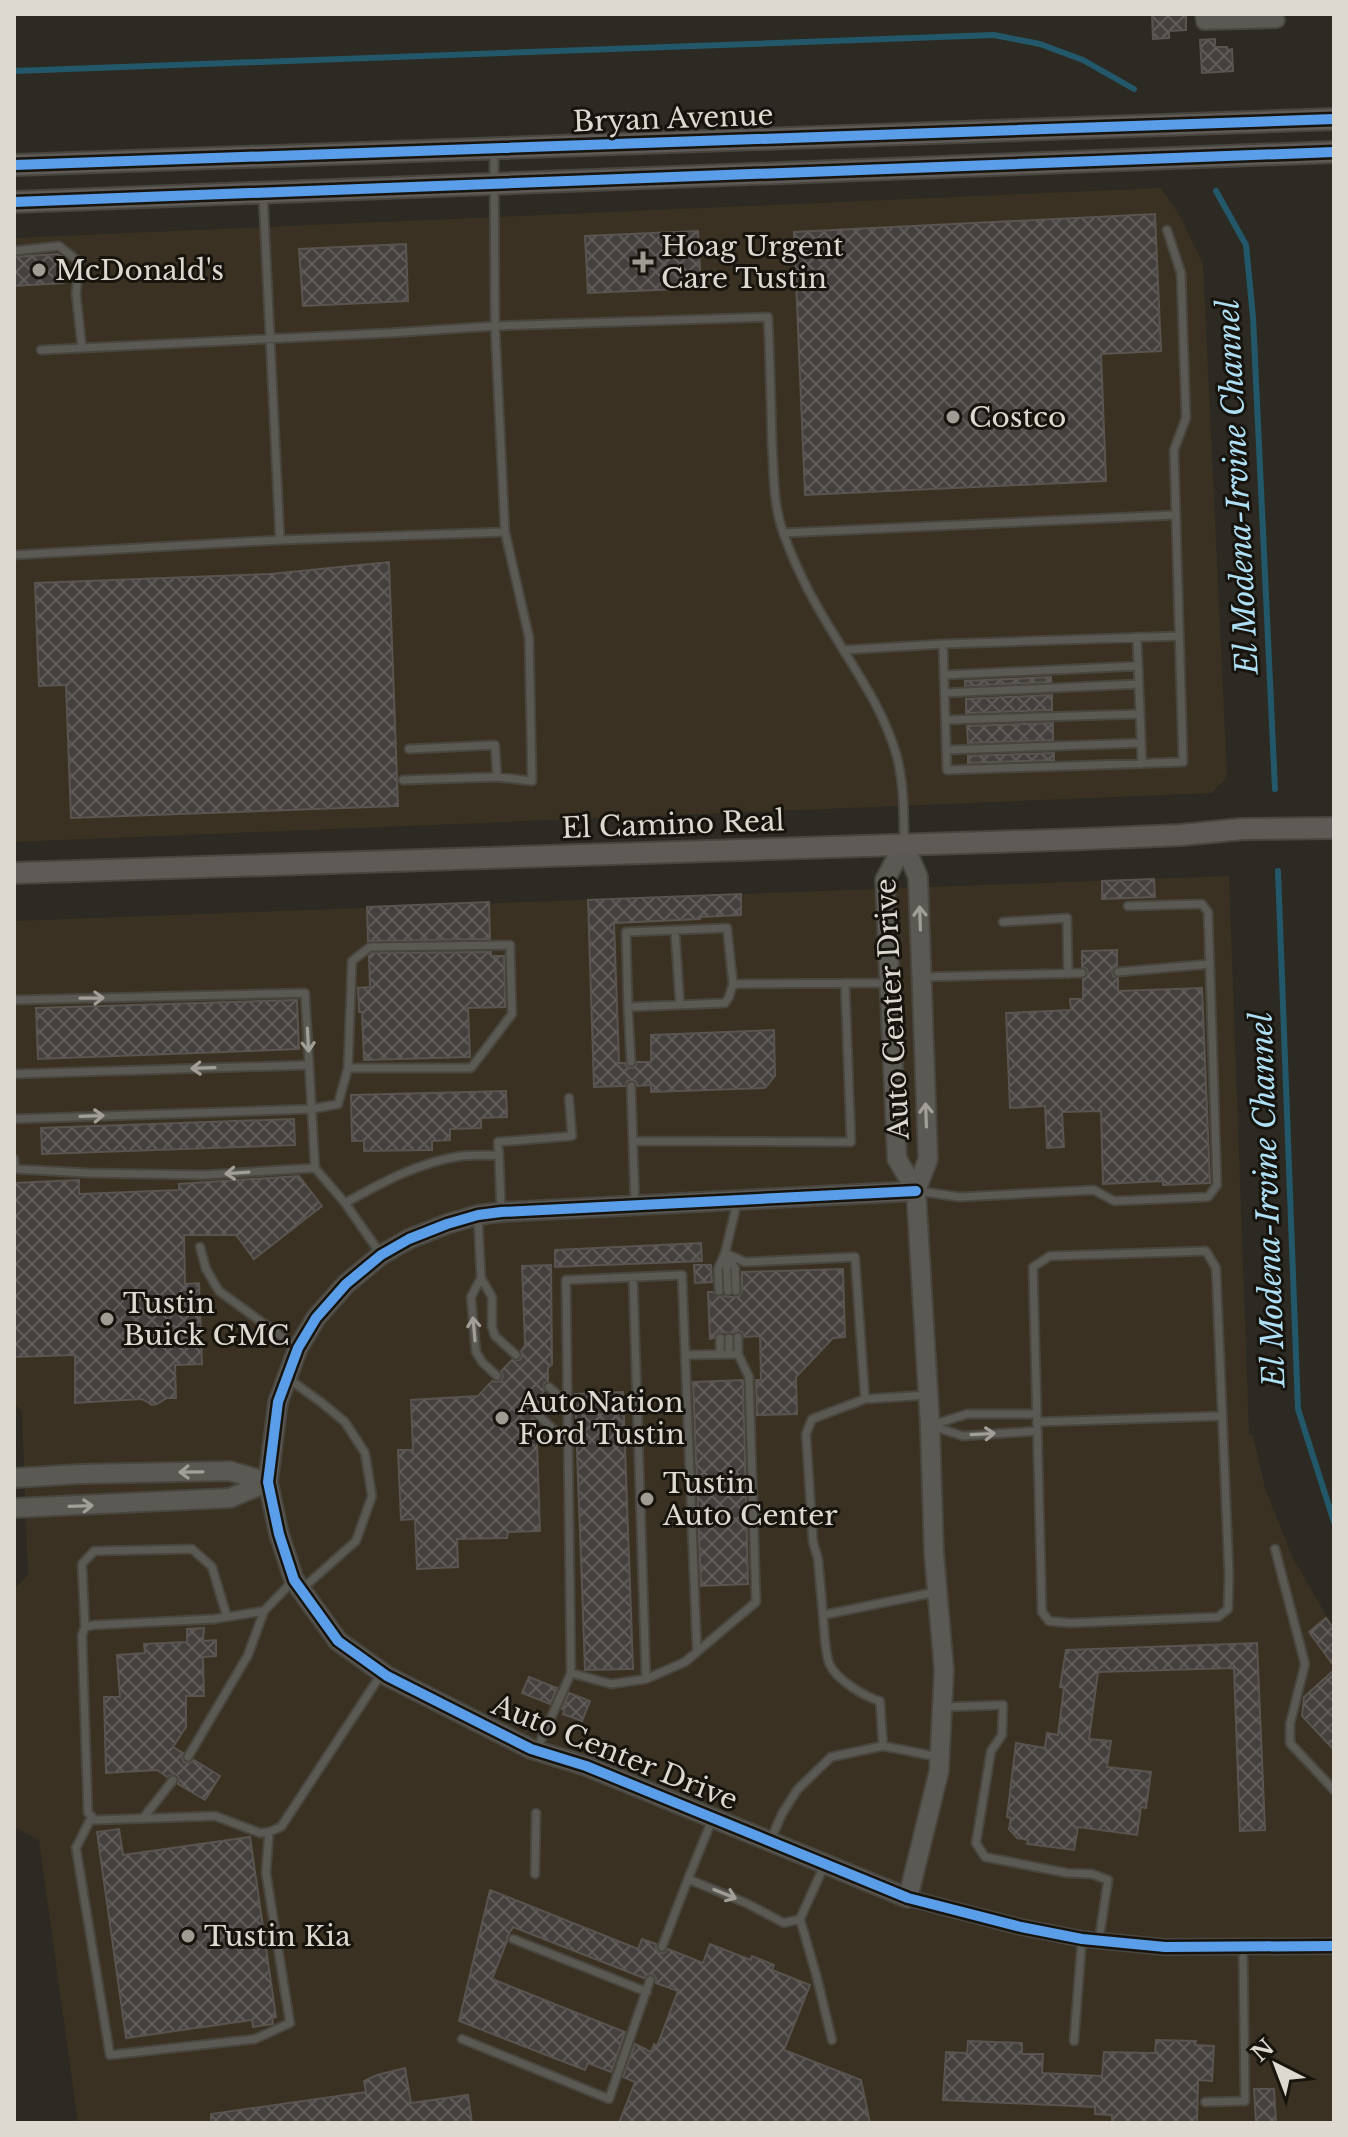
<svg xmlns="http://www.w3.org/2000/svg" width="1348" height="2137" font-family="'Libre Baskerville',serif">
  <defs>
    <pattern id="building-cross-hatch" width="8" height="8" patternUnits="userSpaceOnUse" patternTransform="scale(2)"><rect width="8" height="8" fill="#44403d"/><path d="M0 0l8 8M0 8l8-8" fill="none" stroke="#5f5b58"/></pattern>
  </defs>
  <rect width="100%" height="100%" fill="#2c2a22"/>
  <path fill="#3a3122" d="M1161,188l20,30 22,46 24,513 -16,16 -1197,49v-604z
    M1229,876l20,559h4l12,53 27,68 42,73v494h-1256l-39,-283 -25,-13v-237l14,-15 -6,-164 -8,-7v-483z"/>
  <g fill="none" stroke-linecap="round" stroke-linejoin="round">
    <path stroke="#22586a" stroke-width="6" d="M14,71l980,-36 46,9 43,16 51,29
      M1216,191l30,54 7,72 22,472
      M1278,871l20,538 36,113"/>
  </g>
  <path fill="url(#building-cross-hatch)" stroke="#59544f" stroke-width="2" d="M1152,14h34v16l-17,1v7l-16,1z
    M1215,39v8h12v3l5,-1 1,22 -31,2 -2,-33z
    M1155,214l6,137 -60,3 5,127 -301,14 -11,-263z
    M698,231l3,57 -113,5 -3,-57z
    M406,244l2,57 -105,5 -4,-57z
    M58,254l5,4 1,25 -50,3v-29z
    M389,562l9,244 -327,12 -5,-133 -27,1 -4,-103 235,-9z
    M1051,677v5l-86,4v-5z
    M1052,695v15l-86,3v-14z
    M1053,723v17l-85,3 -1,-17z
    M1054,753v7l-86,3v-7z
    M1154,879l1,18 -53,2v-18z
    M741,894v21l-41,2v2l-86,4 5,140h6l1,3 5,2 4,-1 2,-5h14v-27l123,-5 1,46 -10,12 -114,4v-7l-14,1 -1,-4 -4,-2 -5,1 -2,5 -31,1 -6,-187z
    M489,902l1,37 -122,2 -1,-34z
    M1117,950v16l-3,1 -2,5 1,4 5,2v13l84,-3 8,195 -47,2v-4l-60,3 -2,-73 -39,1 2,35 -17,1 -2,-42 -35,2 -4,-95 65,-3 -1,-11h13v-20l5,-5 -1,-5 -5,-2v-16z
    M491,952v4h13l1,51 -37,1 2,49 -106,3 -2,-48h-3l-1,-24 12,-1 -1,-31 3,-3z
    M297,1000l2,49 -261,10 -2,-51z
    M506,1091l1,26 -26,1v10l-31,1v11l-18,1v9l-68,1v-10h-12l-1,-46z
    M294,1119l1,26 -253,9 -1,-26z
    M299,1176l23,30 -68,53 -18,-24h-52l1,49 14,-1 3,81 -27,1 1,33h-9l-10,6 -5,1 -10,-6 -67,4v-48l-61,2v-174l65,-3v14l100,-4v-6z
    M701,1243l1,18 -147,6v-17z
    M551,1265l1,99 -4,4v13l-4,2v8l-3,4 7,6 -7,8 -7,-3 -5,5 6,10 1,13 10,5 -9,5 3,87 -32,1 -1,6 -50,1 1,28 -41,2 -2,-50 -14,1 -3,-70h15l-2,-50 67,-4 14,-15 4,1 5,-1 2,-4 -2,-6 11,-11h8l2,-4 -1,-5 4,-6 -3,-79z
    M694,1265h17l1,17 -17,1z
    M843,1269l2,68 -12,1 -37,39 1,37 -40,1 -1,-35h5l-1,-44 -16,1 -2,-5 -5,-1 -4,2 -16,-1 -3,6 -4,1 -2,-47h5l6,5 5,-1 4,1h11l3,-5v-20z
    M743,1380l5,204 -47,2 -8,-204z
    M623,1392l10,277 -48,1 -10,-276z
    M1326,1618l8,11v37l-25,-34z
    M204,1628l-1,13 13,-1v16l-13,1 1,39h-18v31l-13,20 10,6 -1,5 2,4 5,1 5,-3 26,16 -15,24 -27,-16 1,-6 -4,-4 -8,3 -10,-7 -51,3 -2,-76h16l-3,-42 28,-2 -1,-9 43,-2v-13z
    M1257,1643l8,187 -25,1 -6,-163 -136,4 -9,67 22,2 -4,26 44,5 -5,36 -5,-1 -4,28 -59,-8 -4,23 -47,-6 1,-4 -11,-2 -8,-9 2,-11 -4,-1 9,-74 29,5 2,-15 11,2 6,-47 -4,-1 6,-37z
    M1334,1670v80l-32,-34 2,-19z
    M529,1677l28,11 -7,16 -28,-11z
    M569,1693l21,8 -8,20 -19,-7 1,-4 -2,-1z
    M119,1829l4,26 127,-18 26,180 -4,1 1,6 -20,3 -1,-7 -126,18 -29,-206z
    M490,1890l148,59 4,-10 14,5v5l3,4h5l4,-4 35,14 7,-19 41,16 1,-4 22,9 -2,5 38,15 -26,65 77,30 9,43h-251l16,-41 -12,-5 12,-33 16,8 3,-8 3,2 21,-55 -22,-8v-5l-3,-4h-5l-4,4 -131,-51 -6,10v4l-15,38 133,53 -14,40 -23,-9 -3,7 -126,-49z
    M1156,2040l40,1 -1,4 19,1 -2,35 -14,-1 -1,43h-85v-8l-17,-1v-7l-152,-7 3,-48 21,1 1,-12 54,2v11h21l-1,19 60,3 2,-24 51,1z
    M405,2068l6,35 57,-8 4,28h-261v-9l155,-22 -2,-11 13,-6z
    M1254,2089h20l2,34h-20z"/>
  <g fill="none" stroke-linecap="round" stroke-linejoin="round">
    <defs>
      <path id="service" d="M263,194l17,346
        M14,251l45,-5 20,16 -3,32 6,54
        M41,350l348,-17 106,-7 273,-9c2,42 3,85 4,128 2,28 1,57 10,84 12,36 31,72 51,104 24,40 52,79 64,124 7,28 7,57 7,85
        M783,533l392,-18
        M14,555l266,-15 225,-8
        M1137,637l5,127
        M943,644l4,126 236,-8 -9,-312 12,-32 -5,-145 -14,-43
        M843,650l100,-6 236,-8
        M944,675l194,-9
        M945,693l194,-9
        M946,720l194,-6
        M409,749l86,-4 2,32 35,4 -3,-144 -24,-105 -10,-206 -1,-176
        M947,750l194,-7
        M403,780l94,-3
        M1003,922l64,-4 1,56
        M675,931l5,74
        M1118,972l92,-8
        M924,977l158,-4
        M14,1000l291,-7 10,175 30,35 35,50
        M628,1007l-2,-75 101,-4 6,56
        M631,1062l-3,-55 97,-4 4,-6 4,-13 155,-1
        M14,1074l295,-9
        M631,1086l4,118
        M14,1119l298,-10 26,-5 10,-36h123l41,-54 -2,-69 -140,2 -18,14 -4,107
        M633,1141l218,1 -6,-159
        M499,1155l-1,-13 74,-6 -3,-38
        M14,1159l1,10 74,4 115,2 111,-7
        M918,1191l41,6 135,-7 20,11 94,-4 9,-12 -9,-273 -6,-8 -74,2
        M345,1203c36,-20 74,-41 116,-47 12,-1 25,-1 38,-1l2,54
        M478,1217l3,61 11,19v30l3,9 21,19
        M200,1247l6,22 13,22 77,56
        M1206,1251l10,17 13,307 -1,34 -10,8 -148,6 -21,-2 -7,-9 -9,-345 17,-11z
        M725,1253l20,9 110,-5 10,142 63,-4
        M727,1255l8,13 1,23
        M726,1256l2,35
        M633,1277l13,402 39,-17 71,-60 -7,-225 -11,-23 -52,1
        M481,1278l-10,19 5,55 6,10 15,14
        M719,1291l-1,-22 7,-16 12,-50
        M738,1337v17
        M720,1338v17
        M729,1338v16
        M289,1379l33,24 23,19 20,31 7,43 -16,45 -54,48
        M549,1387l18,16
        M865,1399l-53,20 -6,15 7,108 5,17 5,56 113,-23
        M535,1412l33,31
        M1037,1422l185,-6
        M932,1425l35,-11h69
        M932,1426l31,10 74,-5
        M1275,1549l30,115 -15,60v19l44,47
        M292,1582l-28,29 -50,8 -120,6 -9,2 -3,8 6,178 7,7 120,-4 45,17 9,-1 12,-5 101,-154
        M85,1627l-3,-63 12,-13 98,-2 20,18 15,50
        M571,1673l-5,-393 116,-5 15,377
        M944,1707l59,-2 -1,30 -11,16 -15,92 9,14 82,16 25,1 16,6 -9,60
        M883,1746l56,11
        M537,1749l34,-76 40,11 35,-5
        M188,1757l60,-102 16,-44
        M144,1817l29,-37
        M91,1818l-15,30 34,207 145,-16 35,-16 -24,-150 3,-41
        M712,1820l-24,59 58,24 38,20 16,-4
        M770,1841l12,-27 15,-24 34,-33 52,-11 -3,-45c-15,-4 -43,-21 -50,-36 -5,-8 -6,-39 -7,-50
        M824,1866l-24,53 16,55 16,66
        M535,1874l1,-61
        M513,1939l134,53
        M662,1947l26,-68
        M462,2039l147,60 41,-119
        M1074,2041l8,-102
        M1205,2102l40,-1 -2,-154"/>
      <path id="minor" d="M1203,14l1,8 73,-2
        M908,1898l113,29 61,12 83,8 169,-1"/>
      <path id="tertiary" d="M904,844l14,33 10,282 -12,32 14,235 4,128 10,116 -5,101 -31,127 -322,-132 -55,-17 -144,-73 -49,-35 -44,-61 -15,-46 -11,-52 10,-80 20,-54 18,-30 30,-34 35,-29 28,-16 38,-15 31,-9 23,-3 415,-21
        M904,844l-19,36 12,279 19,32
        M14,1478l66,-4 150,-3 38,11
        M14,1508l216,-10 38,-16"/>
      <path id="secondary" d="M14,165l1320,-46
        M14,202l1320,-50
        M14,873l1071,-34 96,-4 61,-6 92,-1"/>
    </defs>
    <use href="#service" stroke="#48463f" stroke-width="11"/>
    <use href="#minor" stroke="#48463f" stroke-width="18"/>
    <use href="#tertiary" stroke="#48463f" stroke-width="22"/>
    <use href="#secondary" stroke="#48463f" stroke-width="24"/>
    <use href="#service" stroke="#5b5953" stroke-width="7"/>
    <use href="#minor" stroke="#5b5953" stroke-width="14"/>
    <use href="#tertiary" stroke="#5b5953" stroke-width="18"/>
    <use href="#secondary" stroke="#5f5a55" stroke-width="20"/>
    <defs>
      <path id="cycleway" d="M14,165l1320,-46
        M14,202l1320,-50
        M916,1191l-415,21 -23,3 -31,9 -38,15 -28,16 -35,29 -30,34 -18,30 -20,54 -10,80 11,52 15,46 44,61 49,35 144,73 55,17 322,132 113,29 61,12 83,8 169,-1"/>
    </defs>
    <use href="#cycleway" stroke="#17140e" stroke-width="15"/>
    <use href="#cycleway" stroke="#5a9eea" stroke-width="10"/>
  </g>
  <defs><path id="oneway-shaft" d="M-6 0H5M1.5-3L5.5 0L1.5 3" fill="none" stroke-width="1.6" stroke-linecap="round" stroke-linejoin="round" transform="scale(2)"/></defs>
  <g stroke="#a29f98">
    <use href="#oneway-shaft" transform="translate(920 918) rotate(-92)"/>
    <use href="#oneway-shaft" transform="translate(92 998) rotate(-1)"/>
    <use href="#oneway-shaft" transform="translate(308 1040) rotate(87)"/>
    <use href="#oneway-shaft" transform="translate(203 1068) rotate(178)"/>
    <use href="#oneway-shaft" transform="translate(926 1115) rotate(-92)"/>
    <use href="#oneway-shaft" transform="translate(92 1116) rotate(-2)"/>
    <use href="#oneway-shaft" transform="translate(237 1173) rotate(176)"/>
    <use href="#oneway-shaft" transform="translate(474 1329) rotate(-95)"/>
    <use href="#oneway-shaft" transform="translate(983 1434) rotate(-3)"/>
    <use href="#oneway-shaft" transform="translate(191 1472) rotate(179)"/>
    <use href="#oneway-shaft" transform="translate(81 1506) rotate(-2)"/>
    <use href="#oneway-shaft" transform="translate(725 1894) rotate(22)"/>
  </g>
  <g fill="#9f9c93" stroke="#17140e" stroke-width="3">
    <path d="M639 250h8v8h8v8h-8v8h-8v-8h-8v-8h8z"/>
    <circle cx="39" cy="270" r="8"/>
    <circle cx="953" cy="417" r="8"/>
    <circle cx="107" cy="1319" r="8"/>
    <circle cx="502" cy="1418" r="8"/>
    <circle cx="647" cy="1499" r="8"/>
    <circle cx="188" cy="1936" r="8"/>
  </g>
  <g text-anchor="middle" stroke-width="6" stroke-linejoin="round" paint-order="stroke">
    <g font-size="28" fill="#ddd9d0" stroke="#17140e">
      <text transform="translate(673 118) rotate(-2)" y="10">Bryan Avenue</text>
      <text transform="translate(673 824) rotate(-2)" y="10">El Camino Real</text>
      <text transform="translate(892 1009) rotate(-93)" y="10">Auto Center Drive</text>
      <text transform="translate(615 1752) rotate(22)" y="10">Auto Center Drive</text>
    </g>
    <g font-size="28" fill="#ddd9d0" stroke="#17140e" text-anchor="start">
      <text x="661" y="256">Hoag Urgent<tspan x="661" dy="32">Care Tustin</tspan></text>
      <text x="55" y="280">McDonald's</text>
      <text x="969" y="427">Costco</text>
      <text x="123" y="1313">Tustin<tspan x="123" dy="32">Buick GMC</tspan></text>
      <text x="518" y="1412">AutoNation<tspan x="518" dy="32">Ford Tustin</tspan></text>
      <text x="663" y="1493">Tustin<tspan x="663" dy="32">Auto Center</tspan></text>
      <text x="204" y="1946">Tustin Kia</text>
    </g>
    <g font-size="30" font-style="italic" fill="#aedff4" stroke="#17140e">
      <text transform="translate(1238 487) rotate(-93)" y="10">El Modena-Irvine Channel</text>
      <text transform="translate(1268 1200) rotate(-92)" y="10">El Modena-Irvine Channel</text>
    </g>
  </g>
  <rect width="1348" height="2137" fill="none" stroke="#ddd9d0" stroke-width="32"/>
  <g transform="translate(1276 2065) rotate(318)" stroke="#17140e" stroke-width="6" paint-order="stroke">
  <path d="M0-6L14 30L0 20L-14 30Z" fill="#ddd9d0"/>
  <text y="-12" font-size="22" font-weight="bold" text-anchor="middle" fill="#ddd9d0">N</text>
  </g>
</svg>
